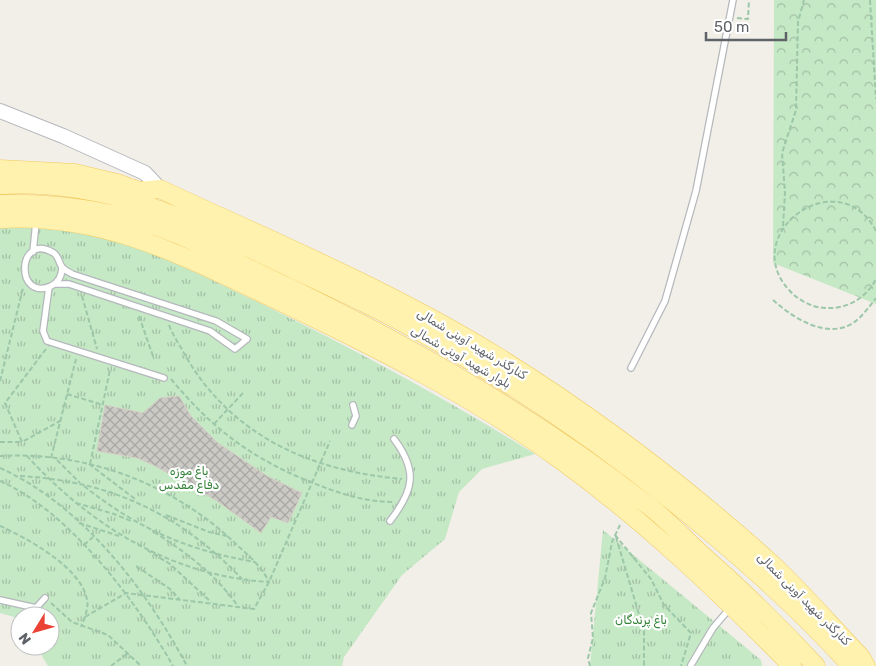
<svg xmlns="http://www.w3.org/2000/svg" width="876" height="666" font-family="Rubik,'Noto Naskh Arabic',sans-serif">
  <defs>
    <pattern id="forest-crowns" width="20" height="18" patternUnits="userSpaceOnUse" patternTransform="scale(1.25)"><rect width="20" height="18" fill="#c5e8c5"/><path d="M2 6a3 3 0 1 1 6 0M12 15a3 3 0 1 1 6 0" fill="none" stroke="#a3c0a4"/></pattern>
    <pattern id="park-tufts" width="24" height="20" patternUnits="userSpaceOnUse" patternTransform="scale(1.25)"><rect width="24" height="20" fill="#c5e8c5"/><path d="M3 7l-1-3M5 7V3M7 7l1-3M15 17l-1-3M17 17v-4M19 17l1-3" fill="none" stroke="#a3c0a4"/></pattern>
    <pattern id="building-cross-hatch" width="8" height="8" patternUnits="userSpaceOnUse" patternTransform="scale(1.25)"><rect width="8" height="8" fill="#cccac5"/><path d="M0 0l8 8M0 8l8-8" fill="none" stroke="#a9a8a4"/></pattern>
  </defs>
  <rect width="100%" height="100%" fill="#f1efe8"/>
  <path fill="url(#forest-crowns)" d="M774,0h102v304l-103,-41z"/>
  <path fill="url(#park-tufts)" d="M0,227c101,-6 180,38 268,80 92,45 180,93 267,147l-53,15 -23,23 -14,47 -43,36 -58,82 -2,9h-294l-12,-20h14v-30h-30v4l-2,-2 -18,-5z
    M603,530l158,130 1,6h-172z"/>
  <path fill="url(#building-cross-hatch)" stroke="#d6d1c6" d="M179,396l12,20 27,27 49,33 35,17 -14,30 -17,-6 -10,16 -44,-32 -62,-35 -18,-8 -40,-7 8,-46 38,8 17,-15z"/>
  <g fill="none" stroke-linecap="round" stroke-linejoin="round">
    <defs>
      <path id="service" d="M33,252l3,-30
        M62,267c0,8 -3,15 -11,19 -36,16 -34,-53 1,-34 7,3 6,10 10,15 2,3 7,5 10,7l144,47 31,18
        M55,284h14l141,47 25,18 12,-10
        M49,287l-6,44 4,10 117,37
        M631,368l34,-67 31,-110 37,-191
        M352,425l4,-9 -3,-11
        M390,521c24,-31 28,-50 4,-82
        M0,600l36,8 9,-10
        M691,665l22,-37 18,-21"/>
      <path id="tertiary" d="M0,111l63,25 82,37 15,16"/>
      <path id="primary" d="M0,169l75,4 42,10 22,8 21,-2c114,53 232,102 340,169 96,60 188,130 272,206 31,29 59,62 89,93l5,9
        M0,185c114,-6 196,38 295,85 47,22 94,44 139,70 101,56 194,123 283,198 47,40 93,82 134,128
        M0,204c60,-2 123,8 179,31 37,16 72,35 109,52 130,63 247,130 361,219 18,14 34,31 50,46 41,36 80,74 117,114
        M0,219c101,-6 182,36 270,78 101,48 202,98 292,164 84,61 158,132 230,205"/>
    </defs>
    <use href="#service" stroke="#b5b8bc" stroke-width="8"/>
    <use href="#tertiary" stroke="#b5b8bc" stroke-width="16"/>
    <use href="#primary" stroke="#f2c960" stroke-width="19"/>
    <path stroke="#9cc7a9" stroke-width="2" stroke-dasharray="5 2.5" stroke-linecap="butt" d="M870,0l6,99
      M737,18l11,1 1,-19
      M783,226l2,-33 -3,-40 14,-43 2,-88 6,-22
      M876,231c-37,-71 -139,2 -87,59 10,11 25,19 41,18 19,0 37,-11 46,-29
      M82,296l15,53
      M773,300c19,17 53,40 80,23 9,-6 16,-16 23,-25
      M139,316l15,43
      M169,325c4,11 11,20 16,30 47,82 127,116 217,124
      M46,349l-41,54 17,39 38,-21
      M171,379c39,47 76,76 132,100 30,12 58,23 91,23
      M0,381l23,-93
      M67,394l36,11
      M214,424l29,-31
      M0,442h22
      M0,456c87,-5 174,28 237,89 12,11 25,22 32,37 -98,-6 -178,-56 -243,-127
      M51,458l25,-99
      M57,460l23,23
      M89,464l46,35
      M90,464l20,-94
      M0,468c81,36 146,121 187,198
      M20,476c91,5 160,38 222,103
      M0,481c69,30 137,121 173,185
      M84,486c54,43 103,64 171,76
      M76,503l38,11 17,7
      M166,515l43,17 18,4
      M79,523l40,13
      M0,526c27,12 82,42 87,74 2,9 -3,18 -6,27
      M154,532c33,21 61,42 84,74
      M615,535l36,44 13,26 27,28 -10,33
      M616,537l28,94v35
      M84,545l9,-8
      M147,550l23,14 41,38
      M136,566l34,23 9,10
      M51,603l21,19 36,13 33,31
      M85,617l41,-24 128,16 15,-27 61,-141
      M111,666l17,-13
      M590,666l-2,-8 5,-20 -2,-25 14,-35 7,-36 8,-17"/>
    <use href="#service" stroke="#fff" stroke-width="5.5"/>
    <use href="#tertiary" stroke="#fff" stroke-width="14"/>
    <use href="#primary" stroke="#fff2af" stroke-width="18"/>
  </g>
  <g text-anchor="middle" stroke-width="4.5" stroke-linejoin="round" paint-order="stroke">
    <g font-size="12" fill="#5f6368" stroke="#fff">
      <text transform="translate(472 344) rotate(31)" y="4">کنارگذر شهید آوینی شمالی</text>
      <text transform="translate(461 357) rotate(30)" y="4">بلوار شهید آوینی شمالی</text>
      <text transform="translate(804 599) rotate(45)" y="4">کنارگذر شهید آوینی شمالی</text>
    </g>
    <g font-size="12" fill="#348238" stroke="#fff">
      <text x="189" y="475">باغ موزه<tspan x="189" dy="14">دفاع مقدس</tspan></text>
      <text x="641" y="624">باغ پرندگان</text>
    </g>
  </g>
  <g transform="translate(35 631) rotate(233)"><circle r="24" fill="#ffffff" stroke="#bfc1c3"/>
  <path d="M0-4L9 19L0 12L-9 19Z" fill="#ea4335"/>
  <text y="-8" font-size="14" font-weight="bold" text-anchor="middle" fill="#5f6368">N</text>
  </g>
  <path d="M706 32v8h80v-8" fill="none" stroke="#5f6368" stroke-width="2.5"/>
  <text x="714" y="32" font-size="15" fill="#5f6368" stroke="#ffffff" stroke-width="4" paint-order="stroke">50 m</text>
</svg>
